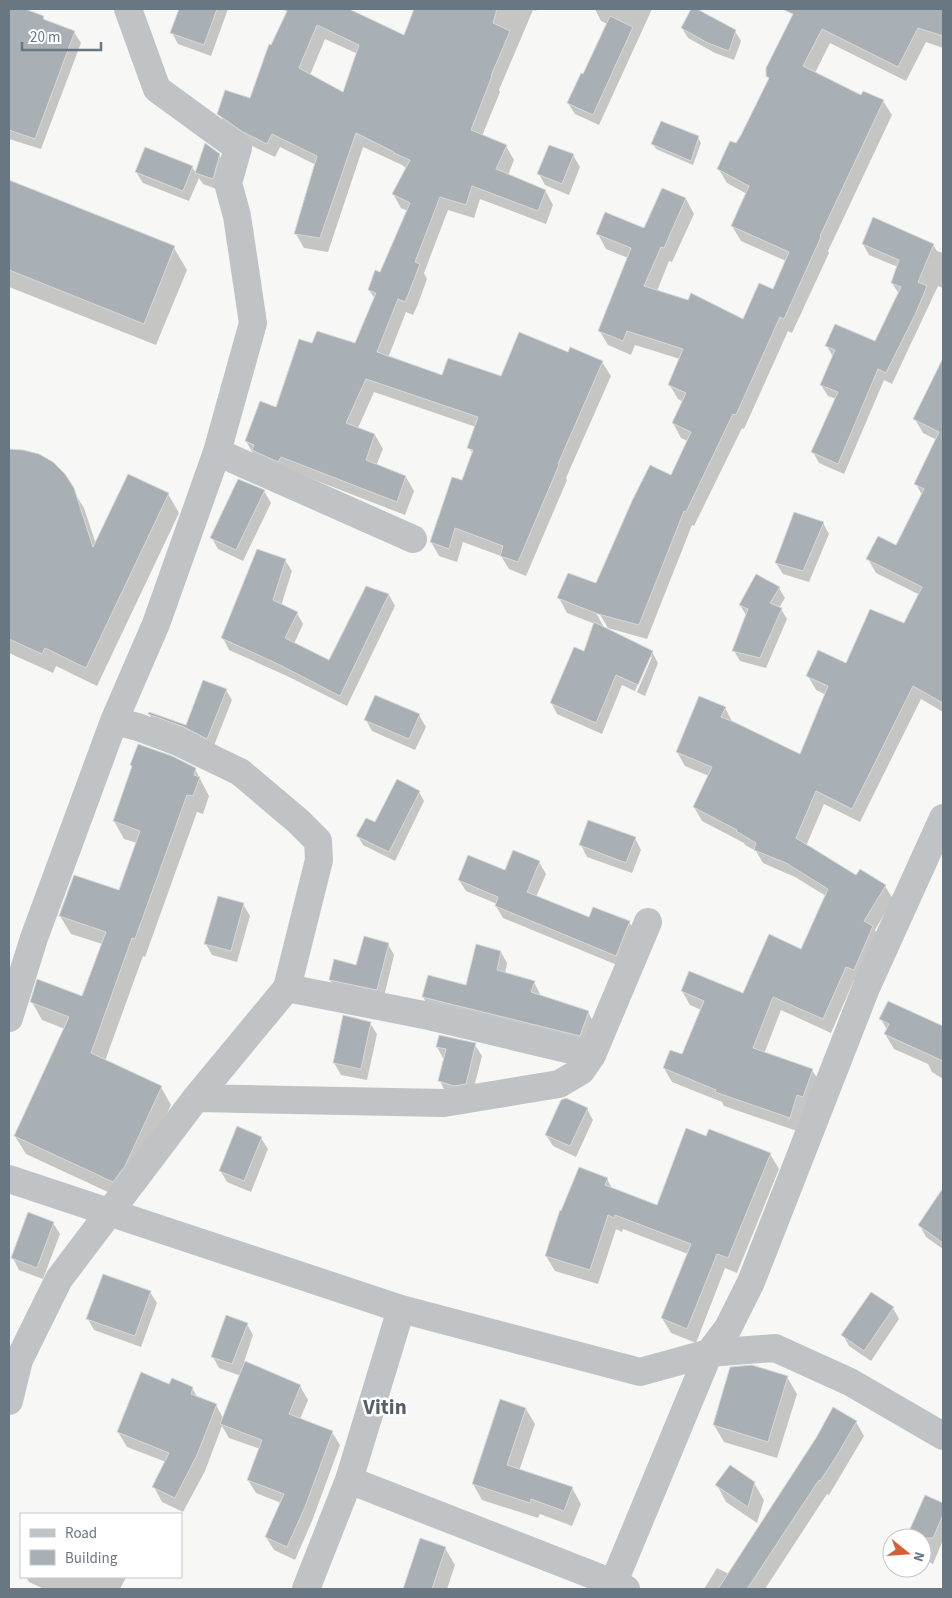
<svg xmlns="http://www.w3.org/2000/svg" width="952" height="1598" font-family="'Source Sans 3',sans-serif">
  <rect width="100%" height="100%" fill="#f7f7f5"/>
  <path fill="#0003" fill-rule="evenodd" d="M9,9h12l22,8 2,4 29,11 7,11 -40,106 -32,-10v-86l5,-15 -5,-1z
    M180,9h48l-17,47 -33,-12 -6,-11z
    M289,9h57l59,27 11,-27h121l-1,2 -3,-1 -34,80 1,2 -18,44 24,10 8,14 -6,15 37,15 8,15 -7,19 -66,-25 -6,19 -26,-8 -24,63 3,6 -9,25 -5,11 -7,-3 -18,46 55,18 59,1 67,-23 33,8 9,14 -45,102 1,2 -41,96 -17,-7 -8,-13 -38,-14 -6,20 -18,-6 -8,-14 32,-60 10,-28 -4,-6 7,-21 -102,-35 -16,36 17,7 8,14 -7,17 30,11 8,14 -9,24 -116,-45 -35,-15 -8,-14 30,-32 37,-65h43l19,-45 -6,-9 12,-16 27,-63 -7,-3 -8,-14 13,-26 -4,-3 -39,-18 -35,105 -24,-4 -8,-14 20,-69 -36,-18 -5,10 -23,-11 -25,-18 -8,-15 32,-13 20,-54zM325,39l33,15 -14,40 -34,-19z
    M595,9h57l-53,116 -24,-11 -7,-11 16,-27 23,-52 -6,-3z
    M693,9l42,22 6,10 -7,19 -19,-7 -27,-15 -6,-10z
    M811,9h132v39l-17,-6 -20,39 -76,-38 -15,30 47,24 21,4 9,14 -64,136 1,2 -37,80 -4,-2 -44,98 -2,-1 -48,98 -2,-1 -45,114 -39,-11 -12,-20 -2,1 11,20 47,23 6,11 -13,33 -23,-11 -20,49 -45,-20 -6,-12 33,-50 11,-28 -28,-11 -8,-15 38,-14 74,-107 17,-36 -7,-3 -8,-15 10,-21 -5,-3 -9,-15 11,-25 -45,-14 -4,10 -23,-10 -9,-15 29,-72 -22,-9 -8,-15 47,-4 18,-40 23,9 8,15 -22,48 -3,-1 -12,30 87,29 29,-29 13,-30 -45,-20 -9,-15 15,-32 -20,-11 -9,-15 18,-23zM649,657h3l-15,35 -2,-1z
    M698,137l3,6 -8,22 -37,-16 -3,-5z
    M205,145l14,10 7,12 -7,23 -16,-6 -4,-6 -10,23 -46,-18 -7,-11 56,-5 4,6z
    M573,155l7,12 -11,28 -24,-10 -6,-11z
    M9,182l165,66 13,22 -31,75 -147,-58z
    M863,244l70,1 4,6 6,2v35l-5,-2 -46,98 -8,-4 -40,94 -25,-11 -6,-11 23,-53 -8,-3 -7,-11 12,-28 -6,-11 48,-3 24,-49 -7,-11 6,-16 -29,-12z
    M939,368l4,2v342l-22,-13 -61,123 -36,-18 -18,42 51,30 28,10 8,13 -18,31 6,11 -19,42 -8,-3 -23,53 -50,-23 -17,44 48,16 9,14 -24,47 -73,-25 -2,-4 -50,-20 -8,-14 18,-12 19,-46 -11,-5 -8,-14 61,4 59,-45 24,-54 -31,-19 -32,-14 -7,-12 -11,-6 -1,-2 -42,-22 -8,-14 15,-31 -24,-10 -8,-14 48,-44 8,15 67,33 26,-61 -10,-5 -8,-14 39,-11 58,-40 15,-30 -44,-22 -8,-14 29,-12 25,-52 -6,-11 21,-44 -14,-7 -8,-14z
    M9,450l14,1 41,24 20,33 12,36 72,-50 11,19 -82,173 -41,-20 -3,7 -44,-20 1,-50h-1z
    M264,491l7,12 -28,58 -25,-12 -6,-11z
    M823,523l6,11 -20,48 -26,-8 -7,-11z
    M285,560l7,11 -11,35 16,7 6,11 -9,20 36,18 36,-75 23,8 6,11 -48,100 -60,-30 -58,-26 -6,-12z
    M779,588l6,10 -6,10 2,1 6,10 -21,49 -26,-7 -6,-10 12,-36 -6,-10z
    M226,690l6,10 -19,48 -58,-24 -6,-10 37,12z
    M419,715l7,12 -11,23 -43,-19 -6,-11z
    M195,769l14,27 -6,18 -6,-2 -52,145 -2,-1 -38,105 56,26 10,18 -37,80 -11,14 -97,-45 -11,-18 50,-107 -23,-9 -10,-18 51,-5 19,-53 -31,-10 -11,-18 59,-25 18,-48 -13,-4 -10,-18z
    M419,792l5,9 -29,60 -32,-16 -5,-9z
    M635,838l6,12 -9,23 -45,-16 -6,-12z
    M539,862l7,12 -10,23 54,21 39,4 7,11 -14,34 -119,-49 -7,-12 1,-2 -31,-13 -7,-11 47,-8z
    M243,904l7,12 -13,46 -25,-7 -6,-11z
    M388,944l6,11 -11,46 -46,-9 -7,-12 27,-14z
    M501,952l6,11 -2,11 29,8 6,12 -1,2 49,16 6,11 -7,24 -157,-38 -7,-12 43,-10z
    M888,1003l55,24v52l-11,-7 -4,-8 -34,-15 -9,-15 2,-4 -6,-11z
    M370,1023l7,11 -10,46 -26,-5 -7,-12z
    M475,1045l7,11 -10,39 -26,-2 -6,-12 5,-22 -2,-1 -6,-11z
    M587,1109l6,11 -17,37 -23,-11 -7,-11z
    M707,1137l63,17 9,15 -42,104 -12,-5 -29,75 -25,-10 -9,-15 26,-64 -65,-25 -1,3 -6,-3 -18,55 -43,-13 -9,-15 61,-77 6,11 45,17z
    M261,1138l7,11 -17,43 -24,-10 -7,-12z
    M943,1191v58l-17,-12 -6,-11z
    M53,1223l7,11 -17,45 -24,-9 -6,-12z
    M150,1292l7,11 -16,44 -47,-17 -6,-11z
    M893,1308l6,11 -28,42 -22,-15 -6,-11z
    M247,1324l6,11 -9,27 56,24 8,14 -8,19 32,13 8,13 -28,76 -17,39 -21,-10 -8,-13 15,-34 -25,-10 -8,-13 12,-31 -31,-11 -7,-12 -17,45 -22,41 -21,-10 -8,-15 12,-25 -39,-15 -9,-15 52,-47 22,3 6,10 18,7 7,13 18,-42 -22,-8 -6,-11z
    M787,1377l10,17 -20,64 -53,-16 -10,-17z
    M526,1409l9,15 -16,47 53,17 9,16 -9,22 -32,-12 -2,4 -56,-18 -9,-16z
    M856,1422l8,14 -35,59 -2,-1 -62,95h-61l13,-21 12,6z
    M754,1483l10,17 -7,23 -31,-21 -9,-17z
    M925,1496l18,8v36l-10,24 -11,-5v-21h-15z
    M421,1540l24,8 10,17 -8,24h-43z
    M26,1577h100l-6,12h-76l-15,-7z"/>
  <path fill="#a9b0b5" stroke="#d9d9d7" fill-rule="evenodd" d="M9,9h16l19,7 -1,3 32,12 -40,108 -26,-9z
    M179,9h38l-13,36 -34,-12z
    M282,9h67l55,26 10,-26h83l-4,14 17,8 -19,45h1l-21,54 36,15 -11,24 50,21 -8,21 -66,-25 -6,19 -26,-8 -25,65 5,2 -10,26 -5,12 -7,-3 -21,53 65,23 6,-17 53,18 18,-44 49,20 2,-5 33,14 -45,103 1,1 -41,97 -18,-6 3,-10 -48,-18 -6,21 -19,-7 22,-65 10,3 11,-30 -6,-2 11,-31 -112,-38 -20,44 29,11 -9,26 40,16 -9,26 -116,-45 -3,5 -26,-12 2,-5 -9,-4 15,-40 16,6 23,-68 13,4 5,-12 38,12 21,-50 -8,-3 7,-20 5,2 30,-69 -18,-9 18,-34 -16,-7v-1l-38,-19 -36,105 -26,-4 23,-78 -45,-22 -5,10 -24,-12 -26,-18 8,-24 25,8 19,-54 2,1 16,-34zM317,25l42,20 -16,47 -44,-24z
    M691,9h6l39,21 -7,21 -21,-8 -27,-15z
    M782,9h161v27l-25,-8 -20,39 -76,-38 -19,37 58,29 2,-4 21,9 -64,136 1,1 -37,82 -4,-2 -44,98 -3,-1 -47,98 -2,-1 -45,114 -41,-11 -41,-16 11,-25 28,10 36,-82 18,-36 21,10 20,-43 -19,-9 14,-30 -18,-8 15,-36 -56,-18 -4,10 -25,-10 33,-83 -35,-14 9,-22 39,16 18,-40 24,10 -22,50 -3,-1 -17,39 44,14 3,-7 52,26 16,-36 14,6 16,-37 -58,-26 18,-40 -32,-17 13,-28 6,2 5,-8 28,-57 -3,-2v-8l27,-54z
    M610,16l23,11 -40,88 -26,-12 14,-30 2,1z
    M661,121l38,15 -8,25 -40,-17z
    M205,143l15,11 -7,25 -18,-6z
    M549,145l25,9 -12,30 -25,-10z
    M145,147l48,19 -10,25 -48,-19z
    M9,180l166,66 -31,78 -135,-54z
    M873,217l61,27 -16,38 9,4 -12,29 -29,58 -8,-4 -40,95 -27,-12 27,-60 -18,-7 15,-35 -10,-4 10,-22 40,17 26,-54 -10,-4 8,-23 -37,-16z
    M943,358v345l-30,-17 -61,123 -36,-18 -20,47 60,37 4,-6 26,16 -22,36 9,5 -19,44 -8,-3 -23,52 -50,-22 -20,51 60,21 -10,28 -6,-2 -7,23 -75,-26 1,-2 -53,-22 7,-18 12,4 22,-53 -23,-10 8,-20 54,22 26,-59 32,15 27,-60 -42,-26 -32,-13 2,-7 -20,-12 1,-1 -44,-23 19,-40 -36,-15 23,-56 27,11 -5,10 13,5 66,32 28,-68 -22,-10 12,-26 28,13 24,-54 34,14 18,-36 -56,-28 12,-23 18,9 28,-56 -10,-5 25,-52 -26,-13z
    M9,449l14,1 16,4 14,8 12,12 9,14 19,59 35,-73 41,19 -83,175 -41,-20 -3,6 -33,-15z
    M238,479l27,11 -29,60 -26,-12z
    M794,512l30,10 -21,49 -28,-8z
    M257,549l29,10 -13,41 25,12 -13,26 44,22 37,-74 23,8 -49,102 -60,-31 -59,-27z
    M756,574l24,13 -10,16 12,5 -22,50 -28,-7 16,-42 -9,-4z
    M594,622l59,29 -15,34 -22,-10 -20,48 -46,-20 24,-56 10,4z
    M203,680l24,9 -20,50 -23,-12 -36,-13 1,-2 37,13z
    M375,695l45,19 -11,25 -45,-19z
    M138,744l34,12 24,12 -2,7 6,2 -7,19 -6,-1 -52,144 -3,-1 -41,115 71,33 -37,80 -12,16 -99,-46 55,-119 -39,-15 7,-23 45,17 24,-64 -47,-16 15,-41 45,15 21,-59 -27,-10 19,-55 -2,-1z
    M397,779l23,12 -31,61 -33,-16 10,-18 9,4z
    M588,820l48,17 -10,26 -47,-18z
    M513,850l27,11 -13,31 62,25 4,-10 37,14 -14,35 -121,-50 3,-9 -40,-17 10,-25 37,15z
    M218,896l26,7 -13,48 -27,-7z
    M364,936l25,7 -12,47 -48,-10 5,-21 22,6z
    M476,944l25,7 -4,19 38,11 -4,11 58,19 -9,25 -158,-39 6,-22 38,10z
    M888,1001l55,25v35l-59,-27 5,-10 -10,-5z
    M343,1015l28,7 -10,47 -28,-6z
    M439,1035l37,8 -10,41 -12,2 -16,-5 8,-32 -10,-2z
    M566,1098l22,10 -18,38 -25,-11 16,-35z
    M237,1126l25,11 -18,44 -25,-10z
    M686,1128l20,8 3,-7 62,24 -43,105 -11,-4 -30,75 -26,-11 30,-74 -76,-29 -1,3 -6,-3 -18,55 -45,-14 15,-46 1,1 18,-44 29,11 -3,7 52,20z
    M943,1188v55l-25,-18z
    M28,1212l26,10 -17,46 -26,-10z
    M103,1274l48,17 -16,45 -49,-17z
    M871,1292l23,15 -30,44 -23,-16z
    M226,1315l22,8 -16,41 -21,-7z
    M245,1361l56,24 -12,29 44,17 -28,76 -18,40 -22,-10 19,-43 -37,-14 15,-40 -42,-16z
    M752,1365l36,11 -20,66 -55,-17 17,-58z
    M141,1372l28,12 3,-6 21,9 -2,7 26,10 -20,51 -22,43 -23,-11 17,-34 -52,-21z
    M500,1399l26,9 -19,57 66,22 -9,24 -33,-12 -1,4 -58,-19z
    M833,1407l24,14 -21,36 -16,24 -1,-1 -72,109h-29l98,-151z
    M730,1465l25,17 -7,25 -33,-22z
    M925,1495l18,8v12l-10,23h-27z
    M420,1538l26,9 -14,42h-29z"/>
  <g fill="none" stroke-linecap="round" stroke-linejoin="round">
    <path stroke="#bfc3c6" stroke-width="28" d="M217,452l196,87
      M287,988l137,27 168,40
      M9,1018l25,-80 80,-217 42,-97 61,-172 36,-129 -16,-107 -9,-33 10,-35 -81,-59 -29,-80
      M196,1098l248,5 115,-19 22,-13 11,-16 56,-133
      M9,1179l392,130 239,63 69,-19 19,-25 23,-46 115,-294 77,-170
      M9,1401l10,-41 40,-81 137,-181 91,-110 32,-128 -1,-19 -20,-20 -58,-49 -62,-30 -40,-15 -24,-6
      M349,1480l264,103 13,6
      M306,1589l43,-109 52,-171
      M611,1589l98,-236 66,-5 75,34 93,54"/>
  </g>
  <g text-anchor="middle" stroke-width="5" stroke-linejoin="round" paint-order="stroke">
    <g font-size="21" font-weight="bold" fill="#566069" stroke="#fff">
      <text x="385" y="1414">Vitin</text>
    </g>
  </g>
  <rect width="952" height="1598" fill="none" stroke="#697783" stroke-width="20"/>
  <rect x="20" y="1513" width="162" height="65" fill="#ffffff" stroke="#c3c9cd"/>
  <rect x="30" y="1529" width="25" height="8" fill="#bfc3c6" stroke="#c3c9cd"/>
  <text x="65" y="1538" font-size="15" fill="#697783">Road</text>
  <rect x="30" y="1550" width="25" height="15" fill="#a9b0b5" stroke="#c3c9cd"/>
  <text x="65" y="1563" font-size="15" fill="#697783">Building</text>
  <g transform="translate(907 1553) rotate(107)"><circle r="24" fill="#ffffff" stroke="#c3c9cd"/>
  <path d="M0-4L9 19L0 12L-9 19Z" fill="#d66036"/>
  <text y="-8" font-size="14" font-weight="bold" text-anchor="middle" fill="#697783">N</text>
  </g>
  <path d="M22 42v8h79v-8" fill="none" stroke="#697783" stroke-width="2.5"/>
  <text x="30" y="42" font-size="15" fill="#697783" stroke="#ffffff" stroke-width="4" paint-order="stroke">20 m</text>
</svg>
